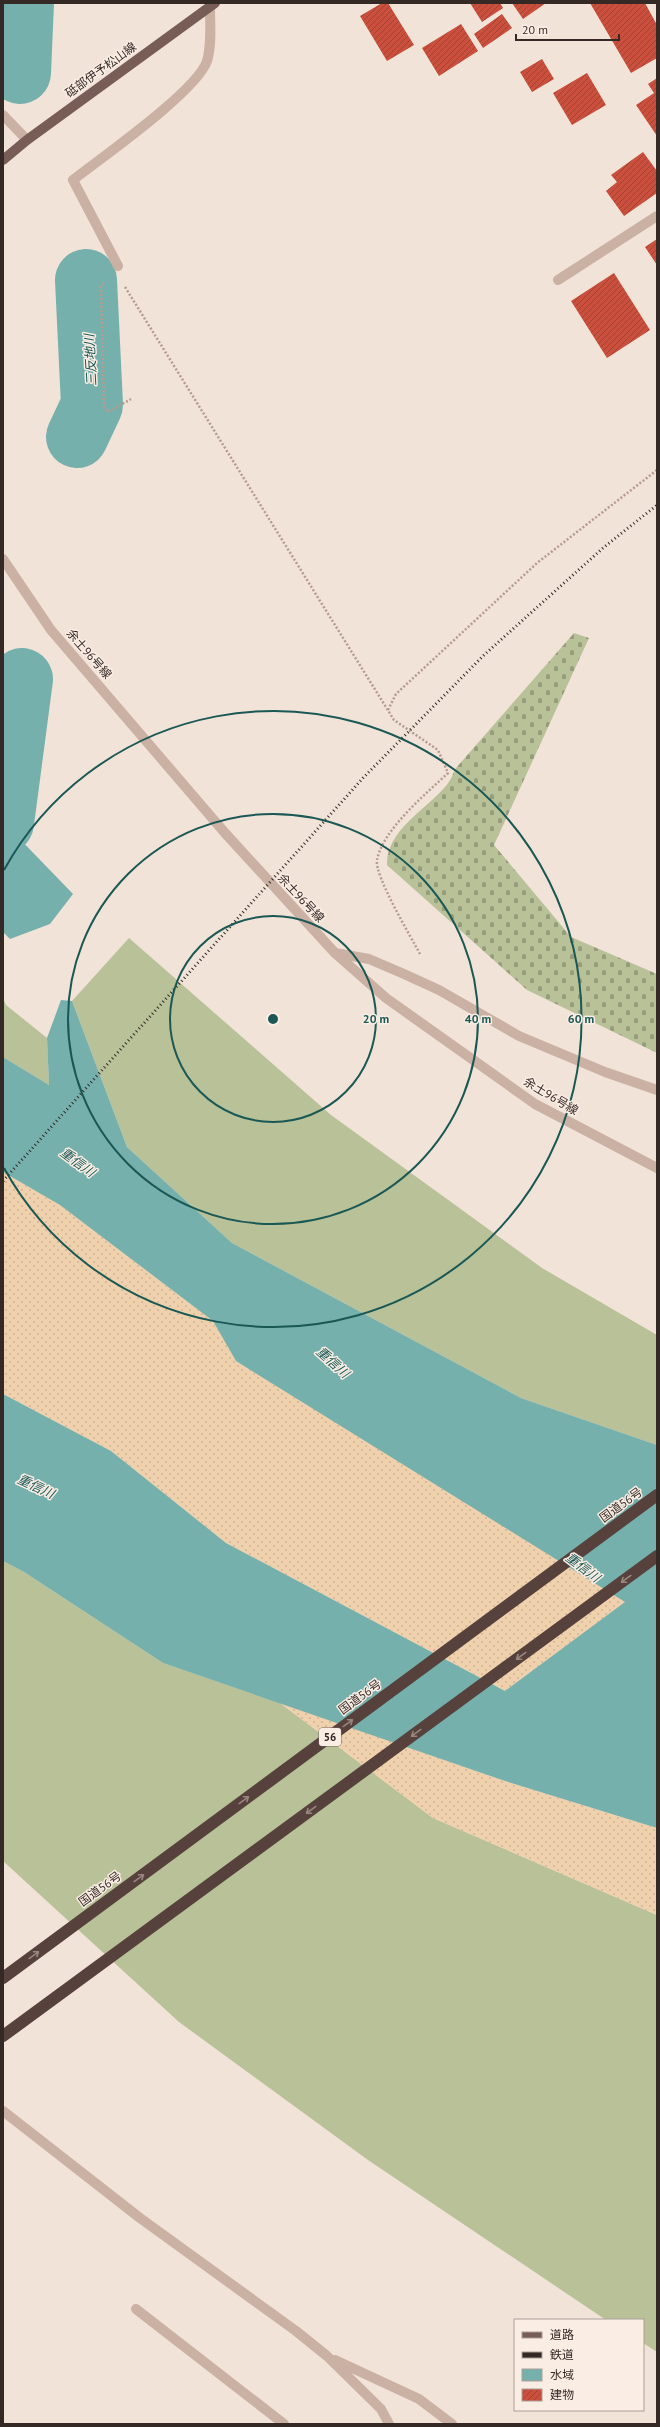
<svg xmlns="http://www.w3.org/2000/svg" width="660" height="2427" font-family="'PT Sans','Noto Sans JP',sans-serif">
  <defs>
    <pattern id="sand-dots" width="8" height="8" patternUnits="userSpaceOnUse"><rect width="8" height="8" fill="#f0d1ad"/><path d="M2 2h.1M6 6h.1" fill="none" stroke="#ceb395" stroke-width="1.8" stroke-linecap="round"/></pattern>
    <pattern id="cemetery-stones" width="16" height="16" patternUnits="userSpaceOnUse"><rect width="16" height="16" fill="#b8c198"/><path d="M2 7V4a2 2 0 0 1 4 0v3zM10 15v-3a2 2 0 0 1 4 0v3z" fill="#969d7c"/></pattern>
    <pattern id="building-hatch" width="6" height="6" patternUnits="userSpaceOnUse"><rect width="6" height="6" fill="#cb4f3d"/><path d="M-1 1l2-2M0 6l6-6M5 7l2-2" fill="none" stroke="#a64233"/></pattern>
  </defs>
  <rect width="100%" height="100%" fill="#f2e3d8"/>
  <path fill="#b8c198" d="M129,938l202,177 211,153 115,67v110l-136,-47 -289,-155 -105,-96 -55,-146z
    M3,998l3,7 41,33 2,47 -46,-28z
    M3,1561l21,11 139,91 117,40 153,115 224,97v437l-14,-9v-23h-37l-238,-160 -189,-138 -176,-161z"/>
  <path fill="url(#sand-dots)" d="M3,1172l57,33 153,116 23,40 390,241 -121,89 -279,-148 -115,-92 -108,-57z
    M280,1703l225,78 152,47v87l-224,-97z"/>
  <path fill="url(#cemetery-stones)" d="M574,633l15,5 -95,207 77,92 86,37v79l-130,-63 -140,-125c-1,-34 38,-55 58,-78 5,-5 8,-13 11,-19z"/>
  <path fill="#76b0ac" d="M3,832l12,2 58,60 -23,30 -40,15 -7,-7z
    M61,1000l11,1 55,146 105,96 289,155 136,47v383l-152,-47 -342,-118 -139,-91 -21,-11v-167l108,57 115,92 279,148 120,-89 -389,-241 -23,-40 -153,-116 -57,-33v-115l46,28 -2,-47z"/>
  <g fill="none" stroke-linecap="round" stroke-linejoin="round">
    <path stroke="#76b0ac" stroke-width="62" d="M20,73l3,-70
      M77,437l15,-32 -6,-125
      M3,823l19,-144"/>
  </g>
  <path fill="url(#building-hatch)" d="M382,3h6l26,42 -27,16 -27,-45z
    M470,3h30l3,5 -21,14z
    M512,3h34l-23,16z
    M590,3h55l12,22v33l-26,15z
    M502,14l10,14 -29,20 -9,-14z
    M461,24l17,27 -39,25 -17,-28z
    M542,59l12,20 -22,13 -12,-20z
    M587,73l19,32 -34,20 -19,-32z
    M657,78v58l-21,-31 18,-12 -6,-9z
    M643,152l14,19v22l-33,23 -18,-25 11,-9 -6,-7z
    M657,239v26l-12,-18z
    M614,273l36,57 -43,28 -36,-57z"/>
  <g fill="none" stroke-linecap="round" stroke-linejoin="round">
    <path stroke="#b69b8e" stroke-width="2.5" stroke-dasharray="2 2" stroke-linecap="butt" d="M104,283l-3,4 3,119 4,6 23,-13
      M125,287l269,433 44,30 10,23c-22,21 -65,56 -71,87 -3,15 34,77 43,94
      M388,710l8,-16 141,-131 120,-93"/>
    <path stroke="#cab1a4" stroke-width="10" d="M3,115l24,25
      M118,266l-45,-86c28,-22 124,-89 134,-119 5,-17 3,-36 3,-54
      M558,280l99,-64
      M3,559l48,71 174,203 110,120 51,45 149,106 122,64
      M335,953l34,6 35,15 35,16 80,46 86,36 52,18
      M3,2111l137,107 156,113 31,25 54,53 8,15
      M136,2309l148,115
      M335,2360l84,39 33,25"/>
    <path stroke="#785d56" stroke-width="10" d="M3,160l24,-20 188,-137"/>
    <path stroke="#57413c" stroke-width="12" d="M3,1978l654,-483
      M3,2036l654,-480"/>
    <path stroke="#352926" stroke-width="3" stroke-dasharray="1 3" stroke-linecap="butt" d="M3,1181l360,-403 121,-123 119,-107 54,-43"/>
  </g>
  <defs><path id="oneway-shaft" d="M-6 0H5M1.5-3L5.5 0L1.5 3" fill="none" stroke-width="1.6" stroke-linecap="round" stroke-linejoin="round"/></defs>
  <g stroke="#98867f">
    <use href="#oneway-shaft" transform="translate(626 1579) rotate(144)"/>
    <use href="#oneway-shaft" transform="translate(521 1656) rotate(144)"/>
    <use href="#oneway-shaft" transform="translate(348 1723) rotate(-36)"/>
    <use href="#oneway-shaft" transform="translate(416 1733) rotate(144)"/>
    <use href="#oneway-shaft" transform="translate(244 1800) rotate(-36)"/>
    <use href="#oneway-shaft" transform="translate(311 1810) rotate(144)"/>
    <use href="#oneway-shaft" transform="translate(139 1878) rotate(-36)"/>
    <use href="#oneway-shaft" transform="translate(34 1955) rotate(-36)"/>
  </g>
  <g fill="none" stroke="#1a5855" stroke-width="2">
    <circle cx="273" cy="1019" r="103"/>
    <circle cx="273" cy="1019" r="205"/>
    <path d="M4 870A308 308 0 1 1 4 1168"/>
  </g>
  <g text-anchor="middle" stroke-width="3" stroke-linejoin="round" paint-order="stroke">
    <rect fill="#faede4" stroke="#70645f" stroke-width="1" x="319" y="1728" width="22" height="18" rx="3"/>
    <g font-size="11" font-weight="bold" fill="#352926">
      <text x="330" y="1741">56</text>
    </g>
    <g font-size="12" fill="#352926" stroke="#faede4">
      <text transform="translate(101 70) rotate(-36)" y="4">砥部伊予松山線</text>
      <text transform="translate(89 654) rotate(49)" y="4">余土96号線</text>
      <text transform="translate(301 898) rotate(47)" y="4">余土96号線</text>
      <text transform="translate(551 1096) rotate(31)" y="4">余土96号線</text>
      <text transform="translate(621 1505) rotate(-36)" y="4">国道56号</text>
      <text transform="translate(360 1697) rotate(-36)" y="4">国道56号</text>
      <text transform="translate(100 1889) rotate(-36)" y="4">国道56号</text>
    </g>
    <g font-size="13" font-style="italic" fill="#1a5855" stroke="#faede4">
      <text transform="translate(90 360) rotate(-93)" y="5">三反地川</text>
      <text transform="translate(78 1162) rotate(36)" y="5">重信川</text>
      <text transform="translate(333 1362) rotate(42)" y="5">重信川</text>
      <text transform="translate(36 1486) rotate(25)" y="5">重信川</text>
      <text transform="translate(583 1567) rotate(37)" y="5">重信川</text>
    </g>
  </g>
  <circle cx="273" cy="1019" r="6" fill="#1a5855" stroke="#faede4" stroke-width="2"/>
  <g font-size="12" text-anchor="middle" font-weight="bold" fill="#1a5855" stroke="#faede4" stroke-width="3" stroke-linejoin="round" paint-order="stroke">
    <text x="376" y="1023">20 m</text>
    <text x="478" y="1023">40 m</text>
    <text x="581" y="1023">60 m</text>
  </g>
  <rect width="660" height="2427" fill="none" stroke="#352926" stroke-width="8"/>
  <rect x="514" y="2319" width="130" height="92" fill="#faede4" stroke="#ab9f98"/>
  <rect x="522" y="2332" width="20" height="6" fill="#785d56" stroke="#ab9f98"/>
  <text x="550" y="2339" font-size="12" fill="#352926">道路</text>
  <rect x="522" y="2352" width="20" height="6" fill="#352926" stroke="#ab9f98"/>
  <text x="550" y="2359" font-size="12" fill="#352926">鉄道</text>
  <rect x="522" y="2369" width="20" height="12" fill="#76b0ac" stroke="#ab9f98"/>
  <text x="550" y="2379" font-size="12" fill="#352926">水域</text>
  <rect x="522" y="2389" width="20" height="12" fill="url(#building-hatch)" stroke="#ab9f98"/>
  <text x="550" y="2399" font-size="12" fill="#352926">建物</text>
  <path d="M516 34v6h103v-6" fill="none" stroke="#352926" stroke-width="2"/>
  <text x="522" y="34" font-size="12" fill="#352926" stroke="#faede4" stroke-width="3" paint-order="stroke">20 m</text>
</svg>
